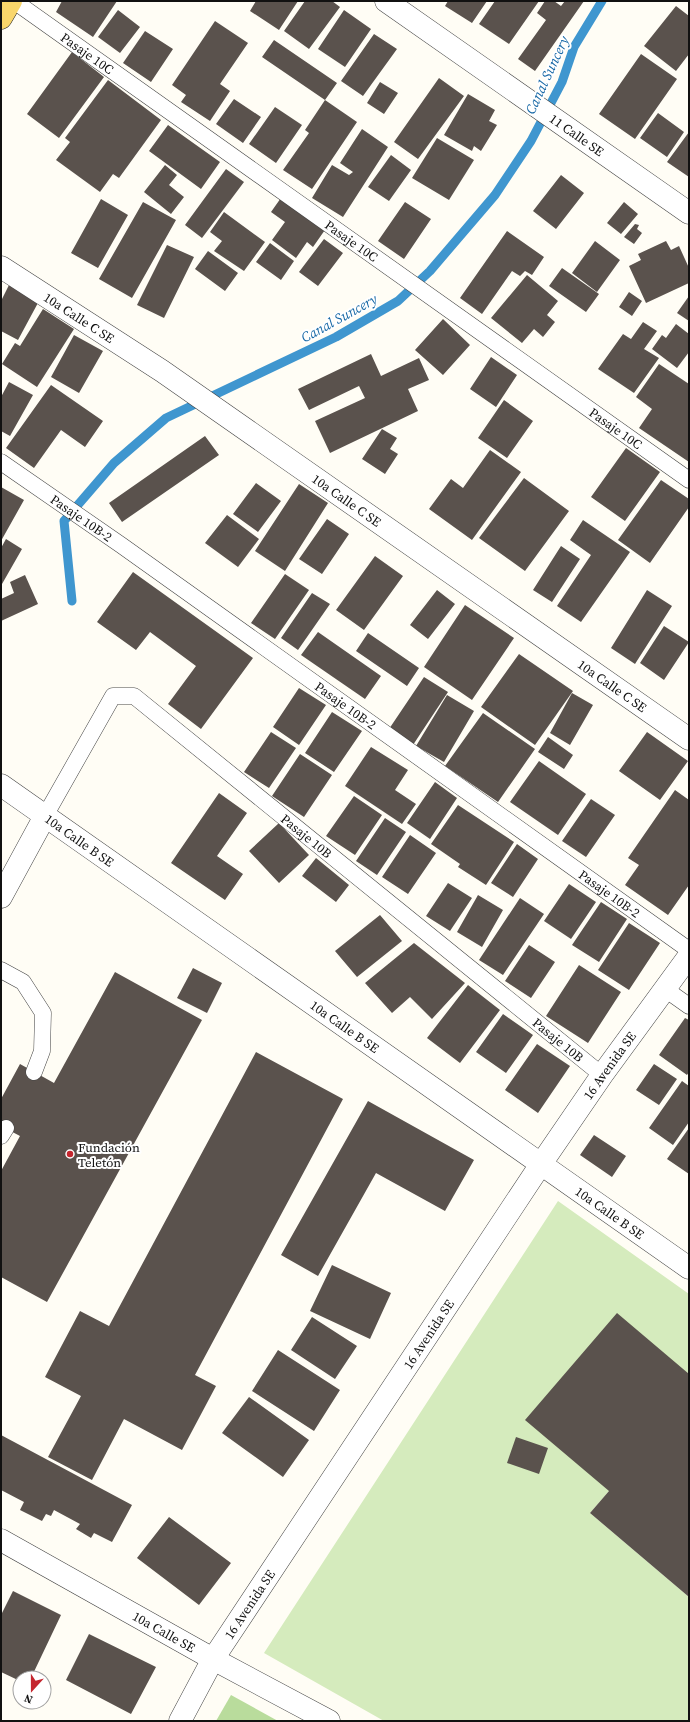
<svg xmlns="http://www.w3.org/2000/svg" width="690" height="1722" font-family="'Source Serif 4',serif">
  <rect width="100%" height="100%" fill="#fffdf5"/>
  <path fill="#d5ebbd" d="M558,1201l131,93v80l-80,117 -19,22 99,84v124h-305l-120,-68z"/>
  <path fill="#b9dc9c" d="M231,1695l47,26h-62z"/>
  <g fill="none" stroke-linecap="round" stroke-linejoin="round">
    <path stroke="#3f96cf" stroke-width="9" d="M72,601l-8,-80 50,-58 52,-45 170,-81 62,-36 32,-30 65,-76 36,-54 31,-59 12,-35 28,-46"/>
  </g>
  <path fill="#5a524d" d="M62,1h55l-24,36 -37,-25z
    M256,1h42l-19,29 -29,-19z
    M305,1h27l8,6 -31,42 -25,-18z
    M448,1h39l-15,22 -27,-17z
    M495,1h44l-30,43 -30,-20z
    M545,1h9l7,5 4,-5h19l-49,70 -17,-12 28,-39 -9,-7z
    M676,6l13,10v38l-13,17 -32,-25z
    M118,10l22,17 -20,26 -22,-16z
    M344,10l27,19 -26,38 -27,-18z
    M215,21l33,22 -28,41 10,7 -20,30 -29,-19 5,-7 -14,-10z
    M145,31l28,18 -22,33 -28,-19z
    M374,34l23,15 -34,47 -22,-15z
    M274,40l63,43 -12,17 -63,-43z
    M72,52l32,25 -45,61 -32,-24z
    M641,54l36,25 -42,60 -36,-25z
    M439,78l25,18 -46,63 -24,-17z
    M108,80l53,40 -42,58 -6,-4 -13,18 -44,-32 14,-18 -5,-4z
    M380,82l18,11 -14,21 -17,-11z
    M468,94l27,16 -6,11 8,4 -16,26 -7,-5 -2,5 -28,-16z
    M234,99l27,18 -18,26 -27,-19z
    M325,100l32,22 -45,67 -29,-19 26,-37 -4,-3z
    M275,107l27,18 -26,38 -27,-19z
    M658,113l26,19 -17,25 -27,-19z
    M168,125l52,37 -19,27 -52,-38z
    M362,129l26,18 -45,70 -31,-19 20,-33 17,10 4,-3 -13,-9z
    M689,132v45l-22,-15z
    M437,138l37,22 -25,40 -37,-22z
    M391,155l20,15 -22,31 -21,-14z
    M165,165l12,10 -8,10 15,12 -13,17 -27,-22z
    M226,169l18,13 -42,56 -17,-13z
    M561,175l23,18 -28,36 -23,-18z
    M283,195l44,32 -14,20 -6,-5 -11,16 -24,-18 13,-18 -14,-10z
    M101,199l27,16 -30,53 -27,-15z
    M143,202l33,18 -44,78 -33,-19z
    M405,202l26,17 -27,40 -26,-18z
    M624,202l14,12 -17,20 -14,-11z
    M224,212l41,30 -21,29 -30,-20 8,-10 -12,-9z
    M635,224l4,1 -2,4 5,4 -8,11 -10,-7z
    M507,231l37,26 -12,18 -7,-4 -5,5 -8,-5 -30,43 -22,-16z
    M324,239l19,14 -25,33 -19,-14z
    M595,241l25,19 -23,32 -25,-19z
    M666,241l5,9 8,-4 10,22v15l-43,20 -17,-37 12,-6 -3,-6z
    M270,243l24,18 -13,19 -25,-18z
    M167,245l27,12 -30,61 -27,-13z
    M208,251l30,22 -13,18 -30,-22z
    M562,268l37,26 -13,18 -37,-26z
    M527,275l31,26 -11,14 8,7 -12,15 -9,-8 -12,14 -31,-25z
    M9,285l30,16 -21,39 -17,-9v-30z
    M629,292l13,9 -10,15 -13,-9z
    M689,296v25l-12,-8z
    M43,309l31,20 -37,58 -35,-23 13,-21 5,3z
    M443,319l27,26 -27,30 -28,-25z
    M643,322l14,9 -13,18 15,9 -25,35 -36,-24 25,-35 8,5z
    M676,324l13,10v18l-12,16 -25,-19 10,-14 4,3z
    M74,335l29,16 -24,42 -28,-16z
    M371,354l10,22 38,-18 10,22 -21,9 10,22 -88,42 -15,-32 50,-23 -6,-12 -50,24 -11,-21z
    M491,357l26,18 -21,32 -26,-18z
    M659,364l30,20v78l-50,-34 13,-19 -16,-12z
    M9,382l24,13 -23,41 -9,-5v-34z
    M51,385l52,36 -18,26 -24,-17 -27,38 -28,-20z
    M504,400l29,21 -26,37 -29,-20z
    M382,429l15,9 -7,11 8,5 -13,20 -23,-15z
    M205,436l14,19 -97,67 -13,-19z
    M626,448l34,24 -35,49 -34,-24z
    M490,450l31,22 -49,68 -43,-31 22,-30 12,9z
    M524,478l45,33 -44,60 -46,-33z
    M661,480l28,19v8l-39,56 -32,-23z
    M256,483l25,18 -23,31 -25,-18z
    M299,484l29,19 -43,68 -30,-20z
    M1,487l23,13 -23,41z
    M227,515l32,24 -21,28 -33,-24z
    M327,519l22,15 -27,40 -23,-15z
    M583,520l47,32 -49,70 -24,-16 34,-51 -21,-15z
    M6,539l16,10 -20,35 -1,-36z
    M561,546l19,13 -28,43 -19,-12z
    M375,556l28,20 -39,54 -28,-20z
    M133,572l120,86 -52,71 -33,-25 28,-38 -46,-34 -14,18 -39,-28z
    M285,574l24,16 -34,49 -24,-16z
    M25,575l13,29 -37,17v-22l13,-6 -4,-11z
    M437,590l18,14 -27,35 -18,-14z
    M647,590l25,16 -37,58 -24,-16z
    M312,593l18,11 -32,46 -17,-12z
    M465,605l49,33 -42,62 -48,-33z
    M664,626l25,16 -25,38 -24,-17z
    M318,632l63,44 -16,23 -64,-44z
    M368,633l51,35 -12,18 -51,-35z
    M519,654l54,37 -38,54 -54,-38z
    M424,677l24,15 -35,53 -24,-16z
    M299,688l27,17 -27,40 -26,-18z
    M572,693l21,12 -23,40 -20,-12z
    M447,695l27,16 -30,51 -28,-16z
    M332,712l30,19 -28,41 -29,-19z
    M483,713l52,36 -37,53 -53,-36z
    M271,732l25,16 -27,40 -25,-16z
    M647,732l41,29 -28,39 -41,-29z
    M548,737l25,18 -9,14 -26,-17z
    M371,747l37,23 -13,20 21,14 -14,20 -57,-38z
    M300,754l32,21 -28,42 -32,-21z
    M539,761l47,33 -28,41 -48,-33z
    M435,782l22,16 -27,41 -23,-16z
    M675,790l14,10v85l-21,30 -43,-30 14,-20 -11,-7z
    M219,793l28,20 -30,43 26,18 -18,26 -54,-37z
    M354,796l28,19 -27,40 -29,-19z
    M591,799l24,16 -29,42 -24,-16z
    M458,805l56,37 -28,43 -28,-18 2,-3 -29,-20z
    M385,818l21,14 -29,43 -21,-14z
    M279,823l30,32 -30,28 -30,-32z
    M410,835l26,18 -28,41 -26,-17z
    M517,844l21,15 -25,38 -22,-14z
    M316,858l33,27 -13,17 -34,-26z
    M448,883l24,15 -22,33 -24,-15z
    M569,884l27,18 -25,37 -27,-18z
    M478,895l25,15 -21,37 -25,-15z
    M520,898l24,16 -41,61 -24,-15z
    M601,902l26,17 -28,43 -27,-17z
    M380,915l22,26 -45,36 -22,-26z
    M629,923l31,20 -31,47 -31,-20z
    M414,943l51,40 -33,36 -22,-22 -18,16 -27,-30z
    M529,945l26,17 -24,36 -26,-17z
    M579,965l42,27 -33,51 -42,-27z
    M193,968l29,15 -15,30 -30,-15z
    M115,972l87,48 -155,282 -46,-25v-106l19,-35 -19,-10v-27l19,-35 34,19z
    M468,985l32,25 -40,53 -33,-25z
    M503,1014l30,21 -27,38 -30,-21z
    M685,1018l4,2v52l-2,3 -28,-20z
    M537,1044l33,22 -32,47 -33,-23z
    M256,1052l87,47 -148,276 21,11 -34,64 -58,-31 -32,61 -44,-23 33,-61 -36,-19 35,-66 29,15z
    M654,1064l23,15 -18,26 -23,-15z
    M682,1081l7,5v36l-16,23 -24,-17z
    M368,1101l106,59 -29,51 -69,-38 -58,103 -37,-21z
    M689,1128v46l-22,-15z
    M594,1135l32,21 -14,21 -32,-22z
    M332,1265l59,28 -21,46 -60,-28z
    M617,1313l72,61v223l-99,-84 19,-22 -84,-71z
    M312,1317l45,29 -22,33 -44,-29z
    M278,1350l62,40 -26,41 -62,-40z
    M249,1397l60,43 -26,37 -61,-44z
    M1,1435l131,70 -20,37 -18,-9 -3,5 -15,-9 4,-5 -26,-14 -3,6 -5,-2 -4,7 -22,-11 4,-8 -23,-12z
    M516,1437l32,11 -9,26 -32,-11z
    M169,1517l62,46 -32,42 -62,-47z
    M13,1591l48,24 -30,63h-11v3l-19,-9v-57z
    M89,1634l67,33 -25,47 -65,-34z"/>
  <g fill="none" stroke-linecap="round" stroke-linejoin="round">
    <defs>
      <g id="service">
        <path id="s1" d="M14,1l675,479"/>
        <path id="s2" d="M1,462l120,83 568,405"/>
        <path id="s3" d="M45,816l68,-120h21l468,379"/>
        <path d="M1,970l22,12 20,31 -1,38 -8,21"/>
        <path d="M665,989l24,17"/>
        <path d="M1,1136l5,-8"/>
      </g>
      <g id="minor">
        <path id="s4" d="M386,1l303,212"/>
        <path id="s5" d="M1,785l688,483"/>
        <path d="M1,897l44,-81"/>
        <path id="s6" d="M1,1540l212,119 116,62"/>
        <path id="s7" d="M180,1721l33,-62 328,-495 61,-89 87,-119"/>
      </g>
      <g id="tertiary">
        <path id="s8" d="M1,267l161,104 527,368"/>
      </g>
      <path id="primary" d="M1,18l10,-17"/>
    </defs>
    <use href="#service" stroke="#444" stroke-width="17"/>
    <use href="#minor" stroke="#444" stroke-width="23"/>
    <use href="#tertiary" stroke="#444" stroke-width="23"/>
    <use href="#primary" stroke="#222" stroke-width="23"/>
    <use href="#service" stroke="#fff" stroke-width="16"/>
    <use href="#minor" stroke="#fff" stroke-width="22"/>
    <use href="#tertiary" stroke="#fff" stroke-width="22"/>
    <use href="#primary" stroke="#f9d66b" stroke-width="22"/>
  </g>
  <circle fill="#c4262e" stroke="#fff" stroke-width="1.5" cx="70" cy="1154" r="4"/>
  <g text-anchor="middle" stroke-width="4" stroke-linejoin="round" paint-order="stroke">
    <g font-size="13" fill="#111" stroke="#fff">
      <text dy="5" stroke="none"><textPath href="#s1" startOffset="90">Pasaje 10C</textPath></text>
      <text dy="5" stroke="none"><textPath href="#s4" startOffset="233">11 Calle SE</textPath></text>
      <text dy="5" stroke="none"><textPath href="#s1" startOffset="414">Pasaje 10C</textPath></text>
      <text dy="5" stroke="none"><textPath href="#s8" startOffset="93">10a Calle C SE</textPath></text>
      <text dy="5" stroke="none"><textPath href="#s1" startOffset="738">Pasaje 10C</textPath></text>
      <text dy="5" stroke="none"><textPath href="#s8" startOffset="417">10a Calle C SE</textPath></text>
      <text dy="5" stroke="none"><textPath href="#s2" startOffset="98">Pasaje 10B-2</textPath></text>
      <text dy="5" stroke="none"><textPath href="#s8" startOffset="741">10a Calle C SE</textPath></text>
      <text dy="5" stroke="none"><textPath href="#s2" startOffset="422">Pasaje 10B-2</textPath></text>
      <text dy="5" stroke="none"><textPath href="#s3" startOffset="381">Pasaje 10B</textPath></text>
      <text dy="5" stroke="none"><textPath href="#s5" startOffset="96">10a Calle B SE</textPath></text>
      <text dy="5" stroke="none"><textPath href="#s2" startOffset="746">Pasaje 10B-2</textPath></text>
      <text dy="5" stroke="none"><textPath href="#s5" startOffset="420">10a Calle B SE</textPath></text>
      <text dy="5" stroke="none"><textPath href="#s3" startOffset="705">Pasaje 10B</textPath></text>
      <text dy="5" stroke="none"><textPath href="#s7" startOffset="784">16 Avenida SE</textPath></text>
      <text dy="5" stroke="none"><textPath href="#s5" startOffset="744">10a Calle B SE</textPath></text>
      <text dy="5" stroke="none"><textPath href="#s7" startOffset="460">16 Avenida SE</textPath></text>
      <text dy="5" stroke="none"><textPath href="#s7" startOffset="136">16 Avenida SE</textPath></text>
      <text dy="5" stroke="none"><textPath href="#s6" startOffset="187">10a Calle SE</textPath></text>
    </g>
    <g font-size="13" fill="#111" stroke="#fff" text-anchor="start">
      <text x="78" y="1152">Fundación<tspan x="78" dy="15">Teletón</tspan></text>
    </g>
    <g font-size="14" font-style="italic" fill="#1768a6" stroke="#fff">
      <text transform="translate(547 75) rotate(-65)" y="5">Canal Suncery</text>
      <text transform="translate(339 318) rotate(-29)" y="5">Canal Suncery</text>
    </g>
  </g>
  <rect width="690" height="1722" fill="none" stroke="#111111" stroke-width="4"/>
  <g transform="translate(32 1690) rotate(201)"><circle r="19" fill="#ffffff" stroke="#a0a0a0"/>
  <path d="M0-3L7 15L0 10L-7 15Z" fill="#c4262e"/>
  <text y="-6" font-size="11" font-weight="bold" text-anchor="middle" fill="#111111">N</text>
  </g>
</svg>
